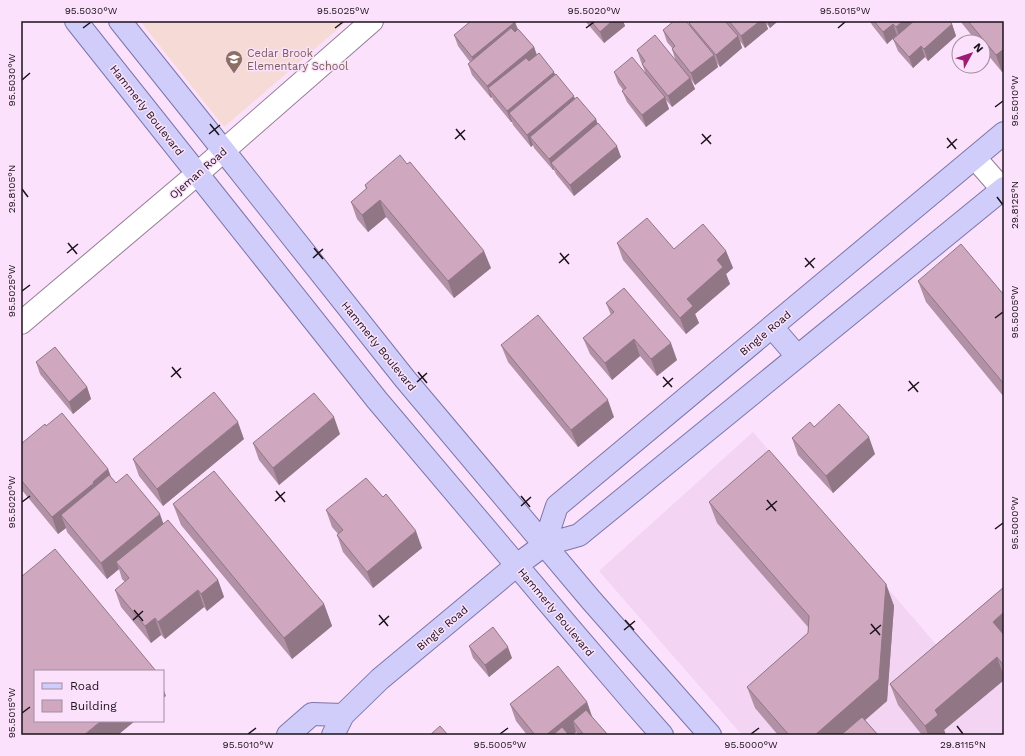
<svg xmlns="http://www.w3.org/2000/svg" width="1025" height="756" font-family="'Work Sans',sans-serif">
  <rect width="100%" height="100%" fill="#fbe1fb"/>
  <path fill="#f4d4f3" d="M753,432l194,225 57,-49v127h-262l-143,-164z"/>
  <path fill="#f5dad6" d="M140,21h207l-123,106z"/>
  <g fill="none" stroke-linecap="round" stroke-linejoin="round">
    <defs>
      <path id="minor" d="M975,158l29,33
        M21,323l176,-149 175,-153"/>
      <path id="major" d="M76,21l301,379 191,226 65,76 29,33
        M120,21l104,130 181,228 186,221 119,135
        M772,327l25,29
        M544,545l13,-39 447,-373
        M288,735l24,-21 31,1
        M333,735l10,-20 37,-36 137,-114 27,-20 35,-10 425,-347"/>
    </defs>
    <use href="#minor" stroke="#947d94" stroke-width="24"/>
    <use href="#major" stroke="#7d75a9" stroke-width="24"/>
    <use href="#minor" stroke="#fff" stroke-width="22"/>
    <use href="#major" stroke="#d1cdfa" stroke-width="22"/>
  </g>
  <path fill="#b290a5" d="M585,21h38l2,5 -21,17z
    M688,21h90l-8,7 -4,-5 2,6 -23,19 -5,-7 2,7 -22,19 -3,-4 1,4 -23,18 -4,-6 4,10 -23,18 -7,-8 4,10 -23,18 -19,-25 -5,-11 1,-1 -5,-7 -4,-11h31l-3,-8 -1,-2 -4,-12 38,9 -3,-10v-1l-5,-6 -4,-12 27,-4 -1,-3h1z
    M870,21h79l3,3 4,12 -28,25 -3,-4 -12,11 -15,-17 -5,-12 4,-4 -10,9 -15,-19z
    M960,21h44l-2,51 -19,-23v-7h-6z
    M515,22l3,7 16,18 3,8 18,19 20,25 21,20 1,5 24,33 -47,39 -18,-22 -2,-4h-1l-19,-22 -1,-3 -2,2 -18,-22 -1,-3h-1l-18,-22 -1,-3 -1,1 -19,-23 -4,-11 2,-2 -12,-16 -4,-11z
    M365,185l126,83 -37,30 -68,-81 -18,15 -11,-13 -6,-17 15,-13z
    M617,243l57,6 52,2 7,17 -7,6 4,10 -35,30 4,9 -13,11 -63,-74z
    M918,281l86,14v102l-78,-95z
    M606,303l71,57 -20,16 -17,-20 -28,24 -22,-26 -7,-16 28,-23z
    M501,345l113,72 -36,30 -70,-85z
    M36,362l51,25 4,12 -18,15 -33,-40z
    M46,426l62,43 3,8 5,6 47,40 55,57 6,17 -17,14 -3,-4 -39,32 -4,-4 -10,8 -30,-36 -6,-17 10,-8 -3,-3 -3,-10 -12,10 -40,-47 -1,-4 -8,6 -37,-45v-45z
    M814,427l61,27 -42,39 -35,-38 -6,-17z
    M340,434l-61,51 -20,-25 -6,-17z
    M244,439l-81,67 -24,-30 -6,-17z
    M383,497l39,51 -49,40 -30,-36 -6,-17 1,-1 -6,-7 -6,-17z
    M709,502l177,82 8,22 -7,95 -22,19 13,15h-100l-23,-27 -8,-21 61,-54v-6l-91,-104z
    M173,504l151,100 8,22 -40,33 -111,-134z
    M1004,587v93l-60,50 2,5h-24l-24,-30 -8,-21z
    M469,646l43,12 -23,19 -16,-19z
    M587,702l5,16 16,17h-30l-2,-3 -3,3h-46l-11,-14 -6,-17z"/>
  <path fill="#917686" d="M612,21h11l2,5 -21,17 -4,-11z
    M760,21h5l3,8 -23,19 -4,-12z
    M767,21h11l-8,7z
    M903,21h18l-21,18 -4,-12z
    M515,22l4,12 -43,35 -4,-12z
    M893,24l4,11 -10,9 -4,-12z
    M952,24l4,12 -28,25 -4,-12z
    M738,36l4,12 -22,19 -4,-12z
    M921,46l4,11 -12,11 -4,-11z
    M534,47l4,12 -50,29 4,9 -1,1 -4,-12z
    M1004,49v22l-2,1 -6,-17z
    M714,55l4,12 -23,18 -4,-12z
    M554,72l4,11 -49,30 3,9h-1l-4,-11z
    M690,78l5,11 -23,18 -4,-11z
    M574,96l4,11 -48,30 3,8 -2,2 -4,-12z
    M665,97l4,12 -23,18 -4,-12z
    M596,119l4,12 -49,32 3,7h-1l-4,-11z
    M617,146l4,11 -47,39 -4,-11z
    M380,200l6,17 -18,15 -6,-17z
    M484,251l7,17 -37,30 -6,-17z
    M726,251l7,17 -7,6 4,10 -35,30 4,9 -13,11 -6,-16 7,-19 30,-39z
    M634,339l6,17 -28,24 -7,-17z
    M671,343l6,17 -20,16 -6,-17z
    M87,387l4,12 -18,15 -4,-12z
    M608,400l6,17 -36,30 -7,-17z
    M334,417l6,17 -61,51 -6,-17z
    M238,422l6,17 -81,67 -6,-17z
    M869,437l6,17 -42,39 -7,-17z
    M108,469l6,17 -53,29 5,13 -8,6 -6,-17z
    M160,514l6,17 -50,31 3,7 -12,10 -6,-16z
    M416,531l6,17 -49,40 -6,-16z
    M218,580l6,17 -17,14 -6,-17z
    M886,584l8,22 -7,95 -39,34h-33z
    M198,590l6,17 -39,32 -7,-17z
    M324,604l8,22 -40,33 -8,-21z
    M1004,612v28l-11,-18z
    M155,618l6,17 -10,8 -6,-17z
    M508,647l4,11 -23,19 -4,-12z
    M997,657l7,20v3l-60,50 2,5h-18l-3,-9 10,-16z
    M163,688l3,8 -3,2z
    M587,702l6,17 -20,2 3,11 -3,3h-27z
    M101,721h34l-17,14h-34z"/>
  <path fill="#cfa8c0" stroke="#917686" d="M471,21h43l1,1 -43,35 -18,-22z
    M591,21h21l-12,11z
    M674,21h12l28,34 -23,18 -19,-24 3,-3 -12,-16z
    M692,21h33l13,15 -22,19 -27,-32z
    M729,21h31l-19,15z
    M874,21h29l-7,6 -3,-3 -10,8z
    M914,21h35l3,3 -28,25 -3,-3 -12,11 -16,-18z
    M968,21h36v28l-8,6z
    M511,28l4,4 3,-3 16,18 -47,39 -19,-22z
    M655,35l35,43 -22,18 -26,-32 3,-3 -8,-11z
    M539,53l15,19 -47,39 -19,-23 38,-30 3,3z
    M632,57l33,40 -23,18 -20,-24 4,-3 -12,-16z
    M556,74l18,22 -47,39 -18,-22z
    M577,97l19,22 -47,40 -19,-22z
    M598,123l19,23 -47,39 -19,-22z
    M400,155l7,9 3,-2 74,89 -36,30 -68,-81 -18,15 -11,-13 16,-14 -2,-3z
    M647,218l27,31 29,-25 23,27 -9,9 6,7 -36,32 6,7 -13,12 -63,-75z
    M961,244l43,51v89l-86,-103z
    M624,288l47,55 -20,16 -17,-20 -29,24 -22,-25 31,-26 -8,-9z
    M538,315l70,85 -37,30 -70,-85z
    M55,347l32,40 -18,15 -33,-40z
    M214,392l24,30 -81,67 -24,-30z
    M314,393l20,24 -61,51 -20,-25z
    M839,404l30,33 -43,39 -34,-38 18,-16 4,5z
    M62,413l46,56 -15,13 1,1 -42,34 -31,-37v-36l24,-20 1,2z
    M769,450l117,134 -7,95 -64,56h-26l-42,-48 61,-54 1,-17 -100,-114z
    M214,471l110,133 -40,34 -111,-134z
    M127,474l33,40 -59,49 -40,-48 48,-40 7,8z
    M366,478l17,19 3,-3 30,37 -49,41 -30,-37 6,-5 -17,-20z
    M168,520l50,60 -17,14 -3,-4 -40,32 -3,-4 -10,8 -30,-36 14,-12 -13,-16z
    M55,549l101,122h-121v50h66l-17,14h-63v-158z
    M1004,587v25l-11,10 11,13v31l-7,-9 -62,53 3,5 -13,11 -35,-42z
    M493,627l15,20 -23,18 -16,-19z
    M558,666l29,36 -41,33h-11l-25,-31z
    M586,710l22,25h-24l-11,-14z
    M862,717l16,18h-37z
    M440,726l8,9h-18z
    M562,727l7,8h-16z"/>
  <path fill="none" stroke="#1b121b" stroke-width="1.5" d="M83,28l8,-6M335,28l8,-6M586,28l8,-6M838,28l7,-6M22,80l8,-7M995,107l8,-6M210,124l9,11M456,129l9,11M209,134l11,-9M702,134l9,10M947,138l9,11M455,139l10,-9M701,144l10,-9M947,148l10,-9M22,189l6,8M997,197l6,8M68,243l9,11M314,248l9,11M67,253l11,-9M560,253l9,11M313,258l10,-9M805,258l9,10M559,263l10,-9M805,267l10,-9M22,291l8,-6M995,318l8,-6M172,367l9,11M418,372l9,11M171,377l10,-9M663,377l9,10M909,381l9,11M417,382l10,-9M663,387l10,-9M908,391l11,-9M276,491l9,11M521,496l9,11M767,500l9,11M275,501l10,-9M22,502l8,-6M521,506l10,-9M766,510l11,-9M995,529l8,-6M134,610l9,11M379,615l9,11M133,620l10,-9M625,620l9,10M871,624l9,11M379,625l10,-9M624,630l11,-9M870,634l11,-9M22,713l8,-6M957,726l6,8M248,734l8,-6M500,734l8,-6M751,734l8,-6"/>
  <defs>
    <symbol id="school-pin" viewBox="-11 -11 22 30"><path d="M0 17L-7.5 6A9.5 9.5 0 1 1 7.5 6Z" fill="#8d6e63" stroke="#fbe1fb"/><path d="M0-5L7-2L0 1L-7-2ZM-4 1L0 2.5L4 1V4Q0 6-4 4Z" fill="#fff"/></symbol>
  </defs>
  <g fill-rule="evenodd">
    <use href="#school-pin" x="224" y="49" width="20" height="27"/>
  </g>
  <g text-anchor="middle" stroke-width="3" stroke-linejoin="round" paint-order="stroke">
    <g font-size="11" fill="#785e54" stroke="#fbe1fb" text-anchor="start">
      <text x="247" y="57">Cedar Brook<tspan x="247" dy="13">Elementary School</tspan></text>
    </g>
    <g font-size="11" fill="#1b121b" stroke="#fbe1fb">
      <text transform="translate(147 110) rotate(52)" y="4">Hammerly Boulevard</text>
      <text transform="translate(198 173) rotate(-41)" y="4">Ojeman Road</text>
      <text transform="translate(765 333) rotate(-40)" y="4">Bingle Road</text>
      <text transform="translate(379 346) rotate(51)" y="4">Hammerly Boulevard</text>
      <text transform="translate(556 612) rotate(50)" y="4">Hammerly Boulevard</text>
      <text transform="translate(442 628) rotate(-40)" y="4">Bingle Road</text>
    </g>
  </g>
  <rect width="1025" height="756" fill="none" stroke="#fbe1fb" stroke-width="44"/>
  <rect x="34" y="670" width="130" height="52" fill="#fbe1fb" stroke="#a18ea1"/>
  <rect x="42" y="683" width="20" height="6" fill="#d1cdfa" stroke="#a18ea1"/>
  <text x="70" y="690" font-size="12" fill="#1b121b">Road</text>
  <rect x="42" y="700" width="20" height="12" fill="#cfa8c0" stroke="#a18ea1"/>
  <text x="70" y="710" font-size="12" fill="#1b121b">Building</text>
  <g transform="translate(971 54) rotate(50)"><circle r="19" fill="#fbe1fb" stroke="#a18ea1"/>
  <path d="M0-3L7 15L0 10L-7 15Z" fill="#9b1c71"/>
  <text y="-6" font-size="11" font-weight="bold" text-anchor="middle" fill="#1b121b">N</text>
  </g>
  <rect x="22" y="22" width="981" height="712" fill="none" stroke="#1b121b" stroke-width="1.5"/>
  <g font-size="10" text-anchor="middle" fill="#1b121b">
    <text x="91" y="14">95.5030°W</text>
    <text x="343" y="14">95.5025°W</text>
    <text x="594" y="14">95.5020°W</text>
    <text x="845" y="14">95.5015°W</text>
    <text transform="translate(11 80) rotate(-90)" y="4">95.5030°W</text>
    <text transform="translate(1014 101) rotate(-90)" y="4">95.5010°W</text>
    <text transform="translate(11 189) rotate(-90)" y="4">29.8105°N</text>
    <text transform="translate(1014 205) rotate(-90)" y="4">29.8125°N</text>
    <text transform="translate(11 291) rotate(-90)" y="4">95.5025°W</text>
    <text transform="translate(1014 312) rotate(-90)" y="4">95.5005°W</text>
    <text transform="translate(11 502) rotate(-90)" y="4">95.5020°W</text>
    <text transform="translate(1014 523) rotate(-90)" y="4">95.5000°W</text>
    <text transform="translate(11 713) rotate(-90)" y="4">95.5015°W</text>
    <text x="248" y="748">95.5010°W</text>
    <text x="500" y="748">95.5005°W</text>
    <text x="751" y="748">95.5000°W</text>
    <text x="963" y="748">29.8115°N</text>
  </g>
</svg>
